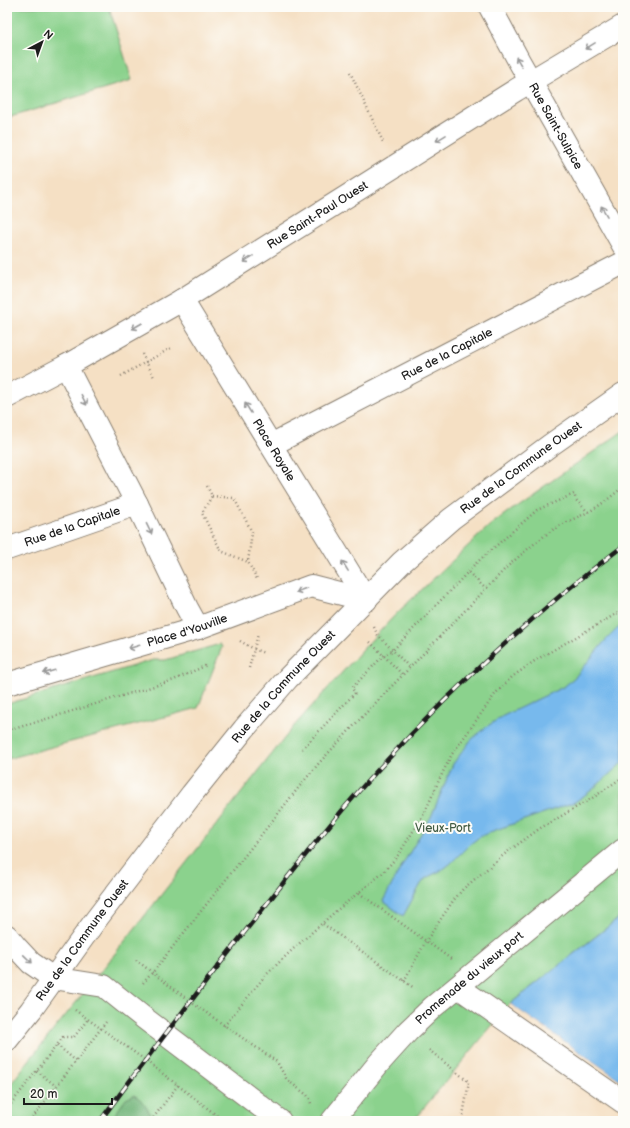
<svg xmlns="http://www.w3.org/2000/svg" width="630" height="1128" font-family="'Balsamiq Sans',sans-serif">
  <rect width="100%" height="100%" fill="#fdfcf7"/>
  <filter id="ink" filterUnits="userSpaceOnUse"><feTurbulence type="fractalNoise" baseFrequency=".025" numOctaves="2"/><feDisplacementMap in="SourceGraphic" scale="8" xChannelSelector="R" yChannelSelector="G"/><feConvolveMatrix kernelMatrix="1 2 1 2 8 2 1 2 1" color-interpolation-filters="sRGB"/></filter>
  <filter id="wash" filterUnits="userSpaceOnUse"><feTurbulence type="fractalNoise" baseFrequency=".012" numOctaves="4" result="noise"/><feDisplacementMap in="SourceGraphic" scale="16" xChannelSelector="R" yChannelSelector="G"/><feGaussianBlur stdDeviation="0.9" result="paint"/><feColorMatrix in="noise" values="0 0 0 0 0 0 0 0 0 0 0 0 0 0 0 0 0 1.4 0 .05"/><feComposite in="paint" operator="in"/></filter>
  <g filter="url(#wash)">
    <rect width="100%" height="100%" fill="#f5e0c4"/>
    <path fill="#8bd28d" stroke="#547754" d="M7,7h102l23,73 -125,38z
      M623,431v484l-113,89 -97,117h-406v-32l23,-30 61,-75 203,-258 69,-77 34,-36 92,-87 24,-18z
      M220,644l2,3 -24,61 -191,51v-55l146,-44h12z"/>
    <path fill="#70b478" stroke="#46684a" d="M134,1095c11,6 13,15 20,25l2,1h-46l16,-22z"/>
    <path fill="#77b9ed" stroke="#4a6a84" d="M623,623v139l-31,28 -17,12 -85,30 -12,6 -9,7 -19,19 -8,6 -16,8 -5,6 -18,32 -20,-15 21,-39 27,-45 22,-53 18,-24 15,-13 17,-11 62,-30 11,-10 28,-34z
      M623,915v167l-113,-78z"/>
    <path fill="#f5e0c4" d="M510,1004l113,78v2l-114,-78z"/>
  </g>
  <g filter="url(#ink)">
    <g fill="none" stroke-linecap="round" stroke-linejoin="round">
      <defs>
        <g id="minor">
          <path id="s1" d="M490,7l29,54 104,184"/>
          <path id="s2" d="M182,300l184,300"/>
          <path d="M66,366l71,138 50,104 11,20"/>
          <path id="s3" d="M7,397l59,-31 116,-66 334,-210 107,-64"/>
          <path id="s4" d="M271,445l352,-182"/>
          <path id="s5" d="M7,549l130,-45"/>
          <path id="s6" d="M7,684l191,-56 113,-42 55,14"/>
          <path d="M7,936l9,11 15,16 22,15 51,8 40,32 136,103"/>
          <path d="M458,987l165,115"/>
          <path id="s7" d="M7,1040l24,-30 64,-89 97,-127 52,-65 44,-51 114,-116 49,-43 98,-73 74,-52"/>
          <path id="s8" d="M332,1121l47,-58 29,-32 25,-24 190,-157"/>
        </g>
      </defs>
      <use href="#minor" stroke="#887e70" stroke-width="24"/>
      <path stroke="#887e70" stroke-width="2.5" stroke-dasharray="1 3" stroke-linecap="butt" d="M350,72l33,70
        M142,354l12,23
        M121,376l50,-28
        M207,486l5,10 -10,17 19,38 27,11 9,17
        M212,496l22,2 18,34 -4,30
        M468,572l6,-7 63,-55 37,-16 2,6 12,12
        M374,627l3,7 33,34
        M240,641l14,8 10,4
        M370,642l33,33
        M249,668l9,-34
        M7,731l167,-51 33,-15
        M302,749l53,-56 -3,-5 31,-32 9,-5 76,-79 18,17
        M359,893l92,66
        M323,924l91,64
        M136,960l55,42 86,60 10,18 20,15 3,4 1,5
        M404,981l22,-40 27,-40 10,-12 43,-36 33,-24 55,-32 29,-20
        M143,983l10,-11 146,-185 21,-25 42,-45 146,-151c15,-13 30,-26 46,-37 11,-7 23,-11 34,-17 12,-6 24,-16 35,-25
        M75,1010l70,50 79,61
        M224,1026l41,-50 27,-26 44,-39 48,-39 15,-18 26,-42 15,-34 12,-24 44,-61 16,-16 24,-17 87,-50
        M57,1045l19,16
        M429,1050l40,32 -7,39
        M37,1071l19,15
        M11,1104l52,-67h11l14,-18
        M30,1121l76,-99
        M151,1121l27,-36"/>
      <use href="#minor" stroke="#fff" stroke-width="22"/>
      <defs>
        <path id="rail" d="M100,1121c44,-60 90,-119 136,-178 45,-57 89,-115 139,-170 75,-82 159,-160 248,-227"/>
      </defs>
      <use href="#rail" stroke="#1c1c1c" stroke-width="4.5"/>
      <use href="#rail" stroke="#fdfcf7" stroke-width="3" stroke-dasharray="9" stroke-linecap="butt"/>
    </g>
    <defs><path id="oneway-shaft" d="M-6 0H5M1.5-3L5.5 0L1.5 3" fill="none" stroke-width="1.6" stroke-linecap="round" stroke-linejoin="round"/></defs>
    <g stroke="#999">
      <use href="#oneway-shaft" transform="translate(590 46) rotate(149)"/>
      <use href="#oneway-shaft" transform="translate(519 62) rotate(-120)"/>
      <use href="#oneway-shaft" transform="translate(441 138) rotate(148)"/>
      <use href="#oneway-shaft" transform="translate(604 211) rotate(-120)"/>
      <use href="#oneway-shaft" transform="translate(248 259) rotate(148)"/>
      <use href="#oneway-shaft" transform="translate(137 326) rotate(150)"/>
      <use href="#oneway-shaft" transform="translate(84 400) rotate(63)"/>
      <use href="#oneway-shaft" transform="translate(248 408) rotate(-122)"/>
      <use href="#oneway-shaft" transform="translate(149 529) rotate(64)"/>
      <use href="#oneway-shaft" transform="translate(345 566) rotate(-122)"/>
      <use href="#oneway-shaft" transform="translate(301 590) rotate(160)"/>
      <use href="#oneway-shaft" transform="translate(134 647) rotate(163)"/>
      <use href="#oneway-shaft" transform="translate(49 672) rotate(164)"/>
      <use href="#oneway-shaft" transform="translate(28 959) rotate(44)"/>
    </g>
  </g>
  <g text-anchor="middle" stroke-width="4" stroke-linejoin="round" paint-order="stroke">
    <g font-size="12" fill="#1c1c1c" stroke="#fdfcf7">
      <text dy="4" stroke="none"><textPath href="#s1" startOffset="136">Rue Saint-Sulpice</textPath></text>
      <text dy="4" stroke="none"><textPath href="#s3" startOffset="360">Rue Saint-Paul Ouest</textPath></text>
      <text dy="4" stroke="none"><textPath href="#s4" startOffset="198">Rue de la Capitale</textPath></text>
      <text dy="4" stroke="none"><textPath href="#s2" startOffset="176">Place Royale</textPath></text>
      <text dy="4" stroke="none"><textPath href="#s7" startOffset="773">Rue de la Commune Ouest</textPath></text>
      <text dy="4" stroke="none"><textPath href="#s5" startOffset="69">Rue de la Capitale</textPath></text>
      <text dy="4" stroke="none"><textPath href="#s6" startOffset="188">Place d'Youville</textPath></text>
      <text dy="4" stroke="none"><textPath href="#s7" startOffset="449">Rue de la Commune Ouest</textPath></text>
      <text dy="4" stroke="none"><textPath href="#s7" startOffset="125">Rue de la Commune Ouest</textPath></text>
      <text dy="4" stroke="none"><textPath href="#s8" startOffset="199">Promenade du vieux port</textPath></text>
    </g>
    <g font-size="12" fill="#435c44" stroke="#fdfcf7">
      <text x="443" y="832">Vieux-Port</text>
    </g>
  </g>
  <rect width="630" height="1128" fill="none" stroke="#fdfcf7" stroke-width="24"/>
  <g transform="translate(42 42) rotate(41)" stroke="#fdfcf7" stroke-width="3" paint-order="stroke">
  <path d="M0-3L7 15L0 10L-7 15Z" fill="#1c1c1c"/>
  <text y="-6" font-size="11" font-weight="bold" text-anchor="middle" fill="#1c1c1c">N</text>
  </g>
  <path d="M24 1098v6h88v-6" fill="none" stroke="#1c1c1c" stroke-width="2"/>
  <text x="30" y="1098" font-size="12" fill="#1c1c1c" stroke="#fdfcf7" stroke-width="3" paint-order="stroke">20 m</text>
</svg>
